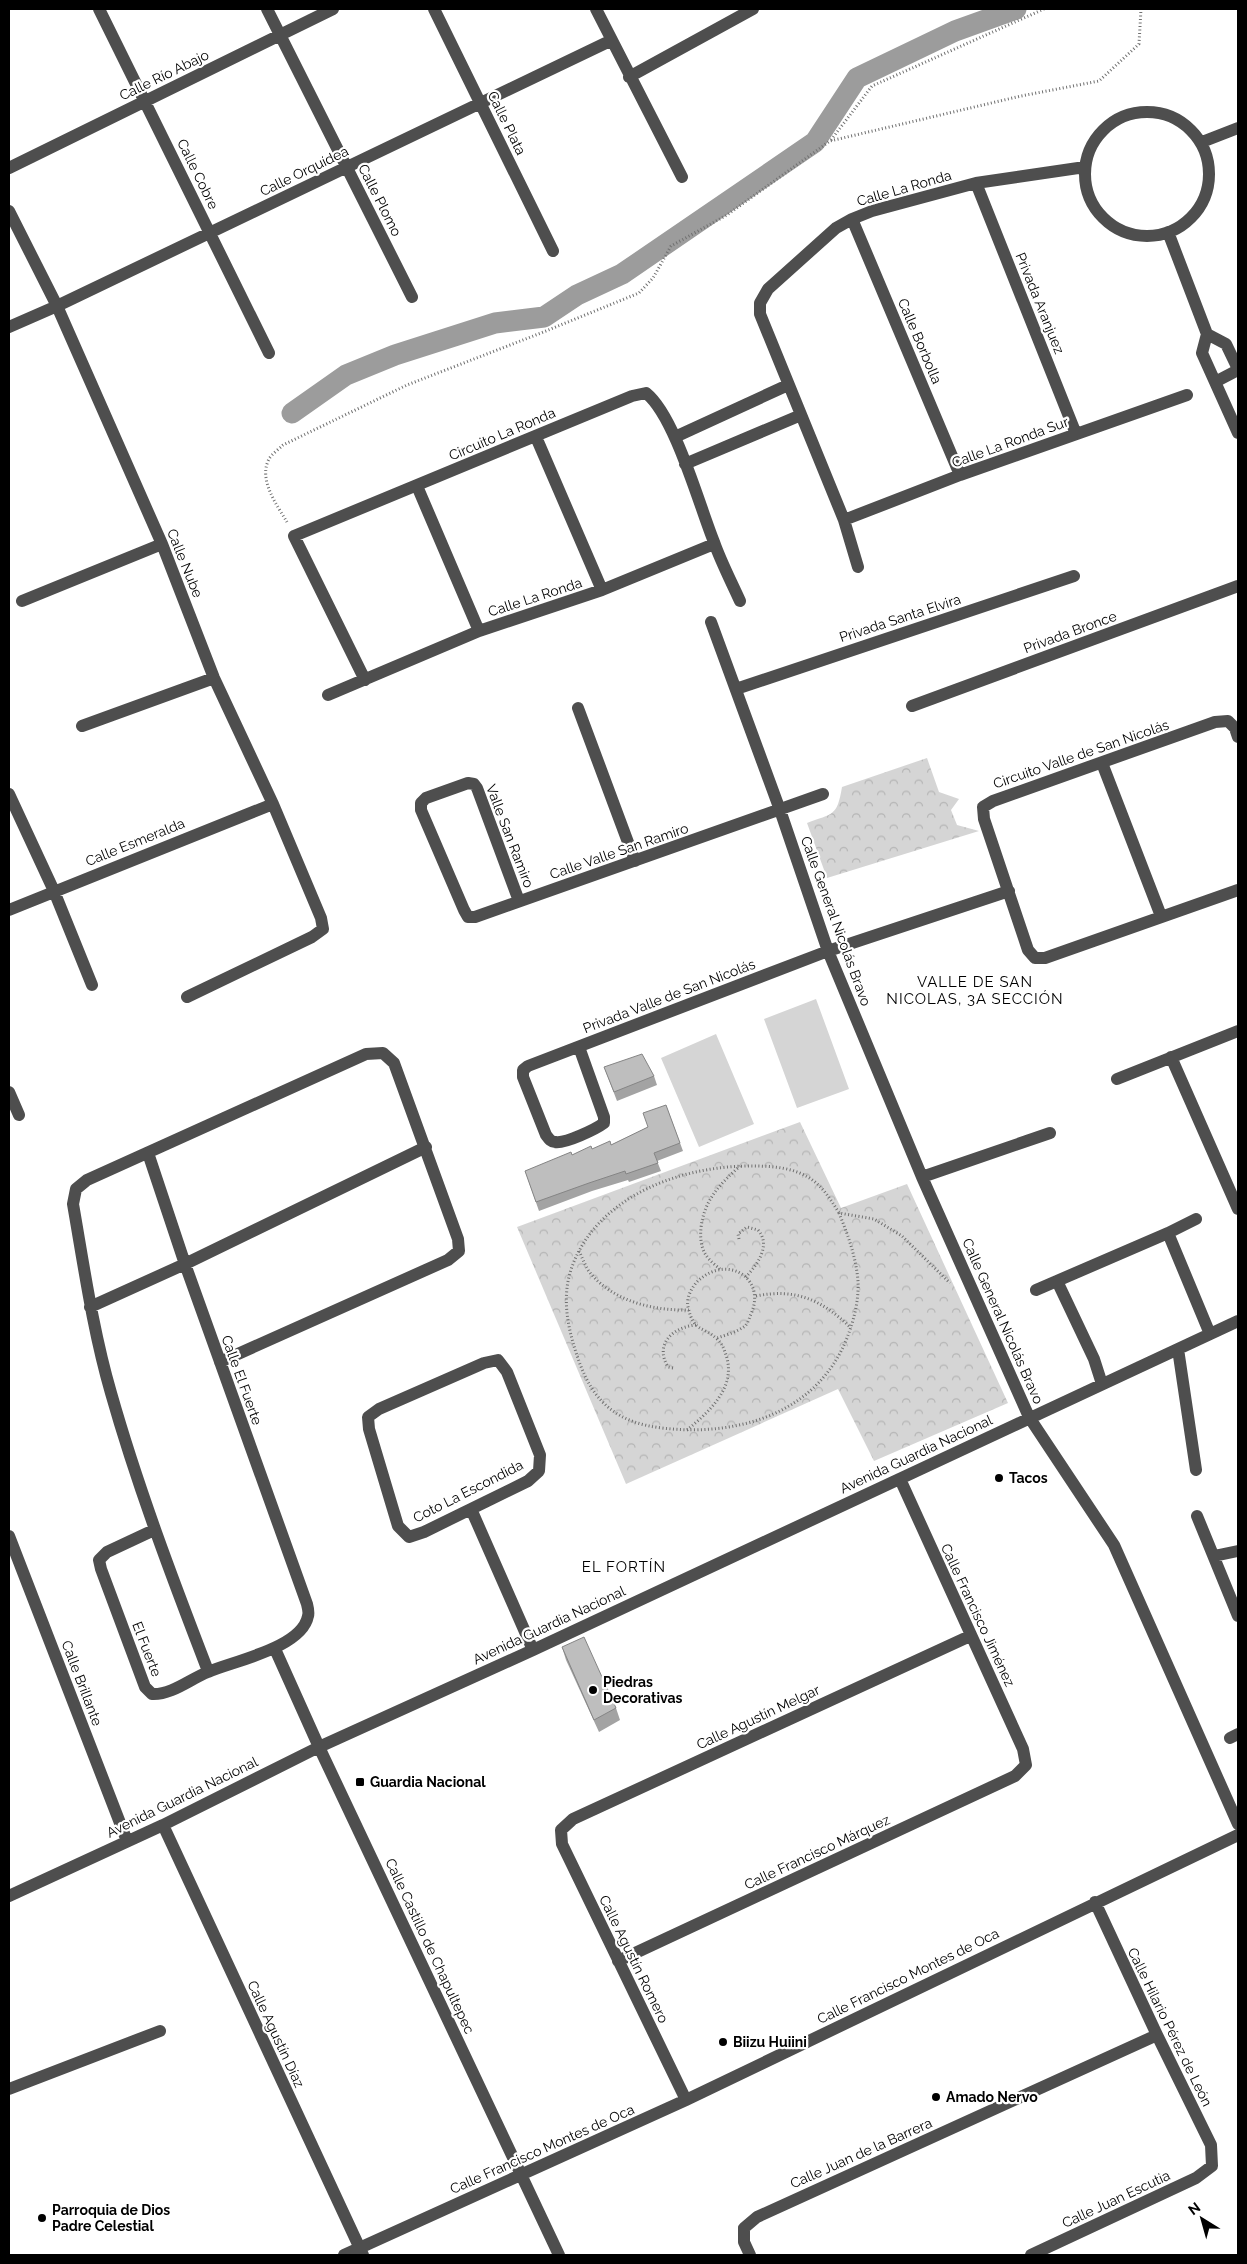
<svg xmlns="http://www.w3.org/2000/svg" width="1247" height="2264" font-family="Raleway,sans-serif">
  <defs>
    <pattern id="forest-crowns" width="20" height="18" patternUnits="userSpaceOnUse" patternTransform="scale(1.25)"><rect width="20" height="18" fill="#d5d5d5"/><path d="M2 6a3 3 0 1 1 6 0M12 15a3 3 0 1 1 6 0" fill="none" stroke="#b5b5b5"/></pattern>
  </defs>
  <rect width="100%" height="100%" fill="#fff"/>
  <path fill="url(#forest-crowns)" d="M927,758l12,34 20,7 -8,11 6,15 22,6 -152,47 -20,-55c26,-10 30,-6 35,-36z
    M800,1122l41,86 66,-24 101,219 -134,58 -36,-72 -212,95 -109,-257z"/>
  <path fill="#d5d5d5" d="M816,999l33,90 -52,19 -33,-89z
    M716,1034l38,90 -55,23 -38,-89z"/>
  <g fill="none" stroke-linecap="round" stroke-linejoin="round">
    <path stroke="#9c9c9c" stroke-width="21" d="M292,413l54,-38 49,-20 100,-32 49,-6 33,-22 45,-21 193,-132 42,-64 98,-47 61,-22"/>
    <path stroke="#707070" stroke-width="3" stroke-dasharray="1 2.5" stroke-linecap="butt" d="M831,140l41,-54 172,-77
      M287,522c-10,-17 -29,-42 -18,-63 3,-5 10,-10 14,-14l124,-60 134,-52 98,-40 14,-15 18,-32 56,-31 103,-74 191,-45 78,-15 40,-37 2,-35
      M839,1213c9,22 17,44 19,68 1,19 -4,39 -11,57 -30,76 -110,99 -185,90 -43,-5 -67,-24 -82,-64 -12,-33 -20,-67 -7,-100 27,-69 109,-98 177,-98 21,0 43,1 61,13 12,8 20,21 28,34l35,6 28,17 48,47
      M739,1239l-1,-5 9,-7 11,3c14,16 -2,36 -13,48
      M579,1251c4,8 7,18 13,24 23,27 64,36 97,35
      M720,1269c-5,-4 -11,-9 -14,-14 -5,-7 -6,-18 -5,-27 3,-28 19,-44 39,-62
      M756,1296c40,-8 66,4 95,32
      M673,1368l-5,-1c-14,-23 5,-40 28,-42
      M687,1430c22,-18 50,-43 39,-75 -2,-6 -4,-12 -9,-16 -15,-14 -23,-6 -29,-32 -2,-9 4,-21 11,-27 31,-27 69,1 51,36 -1,4 -3,8 -5,10 -8,6 -19,9 -28,12"/>
    <path stroke="#4e4e4e" stroke-width="12" d="M99,9l170,344
      M267,9l145,288
      M434,9l119,242
      M596,9l86,168
      M629,77l124,-68
      M1085 174a62 62 0 1 1 124 0a62 62 0 1 1-124 0Z
      M1202,142l36,-14
      M9,168l324,-159
      M976,183l100,251
      M9,211l48,95 105,238 52,134 59,126 48,114 2,11 -11,8 -125,60
      M852,219l108,256
      M1168,232l39,102 -5,19 36,80
      M9,327l48,-21 555,-266
      M1207,334l19,10 12,25
      M1215,382l23,-12
      M536,437l66,153
      M675,437l113,-52
      M685,464l116,-49
      M417,486l62,145
      M844,520l116,-45 227,-80
      M858,567l-14,-47 -84,-206v-11l8,-14 68,-61 16,-9 20,-8 104,-28 109,-16
      M22,601l140,-57
      M711,622l69,188 48,141 94,226 107,240 85,128 124,279
      M365,680l-71,-144 338,-140 14,-3c29,23 53,112 68,149 7,20 17,39 26,59
      M736,689l338,-113
      M328,695l151,-64 123,-41 112,-46
      M912,706l326,-120
      M578,708l57,153
      M82,726l132,-48
      M1238,737l-3,-9 -7,-7 -13,1 -222,79 -10,6 1,12 44,131 7,8h10l193,-68
      M1102,763l59,153
      M9,794l45,97 38,94
      M519,901l-42,-113 -3,-4 -6,-1 -42,15 -5,5v7l43,100 4,7h7l348,-123
      M9,910l264,-106
      M579,1047l25,70v6c-8,6 -39,21 -49,19 -4,0 -6,-3 -9,-7l-23,-58v-7l5,-4 300,-115 181,-60
      M1171,1057l67,152
      M1117,1079l121,-48
      M9,1092l10,23
      M148,1153l37,111 122,340c1,4 2,9 1,12 -6,32 -75,45 -100,56 -18,7 -36,23 -56,22l-7,-7 -44,-118 -2,-9 8,-8 47,-22
      M922,1177l128,-44
      M1168,1233l42,101
      M1057,1281l37,78 8,25
      M1036,1290l132,-57 28,-14
      M90,1307l95,-43 241,-117
      M1178,1349l18,121
      M498,1360l9,12 33,83 -1,16 -11,10 -104,51 -15,5 -11,-11 -29,-97 -1,-12 11,-8 105,-46z
      M471,1509l62,141
      M1197,1516l41,100
      M9,1536l118,305
      M1214,1556l24,-5
      M275,1649l44,98 240,508
      M208,1671c-35,-91 -70,-183 -97,-278 -18,-62 -27,-126 -38,-189l3,-15 11,-9 279,-126 17,-1 11,10 64,176 1,12 -11,9 -228,102
      M1230,1738l8,-4
      M163,1825l200,430
      M9,1896l154,-71 156,-78 214,-97 705,-329
      M618,1961l397,-185 11,-11 -3,-16 -123,-270
      M9,2089l151,-58
      M686,2100l-124,-256 -1,-14 12,-11 397,-183
      M344,2255l342,-155 552,-265
      M750,2255l-6,-13v-14l13,-11 400,-182
      M1031,2255l165,-77 16,-12 -1,-21 -54,-110 -62,-133"/>
  </g>
  <path fill="#a3a3a3" d="M604,1067l50,9 3,9 -40,16z
    M666,1105l17,46 -26,10 4,10 -32,11 -1,-2 -36,11 -53,20 -14,-40 47,-16 39,-10 37,-18z
    M562,1647l54,61 4,12 -21,12 -33,-72z"/>
  <path fill="#bebebe" stroke="#858585" d="M642,1054l12,22 -40,16 -10,-25z
    M666,1105l14,38 -26,10 4,10 -32,11 -1,-3 -36,12 -53,19 -11,-31 46,-19 1,3 19,-9 1,3 18,-8 1,4 37,-18 -5,-14z
    M584,1637l32,71 -22,12 -32,-73z"/>
  <g fill="#000" stroke="#fff" stroke-width="2">
    <circle cx="999" cy="1478" r="5"/>
    <circle cx="593" cy="1690" r="5"/>
    <rect x="355" y="1777" width="10" height="10" rx="2.5"/>
    <circle cx="723" cy="2042" r="5"/>
    <circle cx="936" cy="2097" r="5"/>
    <circle cx="42" cy="2218" r="5"/>
  </g>
  <g text-anchor="middle" stroke-width="4.5" stroke-linejoin="round" paint-order="stroke">
    <g font-size="14" fill="#000" stroke="#fff">
      <text transform="translate(164 75) rotate(-26)" y="5">Calle Río Abajo</text>
      <text transform="translate(507 123) rotate(64)" y="5">Calle Plata</text>
      <text transform="translate(304 171) rotate(-26)" y="5">Calle Orquídea</text>
      <text transform="translate(198 174) rotate(64)" y="5">Calle Cobre</text>
      <text transform="translate(904 188) rotate(-16)" y="5">Calle La Ronda</text>
      <text transform="translate(380 200) rotate(63)" y="5">Calle Plomo</text>
      <text transform="translate(1040 303) rotate(68)" y="5">Privada Aranjuez</text>
      <text transform="translate(920 341) rotate(67)" y="5">Calle Borbolla</text>
      <text transform="translate(502 434) rotate(-23)" y="5">Circuito La Ronda</text>
      <text transform="translate(1010 442) rotate(-20)" y="5">Calle La Ronda Sur</text>
      <text transform="translate(185 563) rotate(68)" y="5">Calle Nube</text>
      <text transform="translate(535 597) rotate(-18)" y="5">Calle La Ronda</text>
      <text transform="translate(900 618) rotate(-18)" y="5">Privada Santa Elvira</text>
      <text transform="translate(1070 632) rotate(-20)" y="5">Privada Bronce</text>
      <text transform="translate(1081 754) rotate(-19)" y="5">Circuito Valle de San Nicolás</text>
      <text transform="translate(510 836) rotate(69)" y="5">Valle San Ramiro</text>
      <text transform="translate(135 842) rotate(-22)" y="5">Calle Esmeralda</text>
      <text transform="translate(619 851) rotate(-19)" y="5">Calle Valle San Ramiro</text>
      <text transform="translate(836 921) rotate(70)" y="5">Calle General Nicolás Bravo</text>
      <text transform="translate(669 996) rotate(-21)" y="5">Privada Valle de San Nicolás</text>
      <text transform="translate(1003 1321) rotate(66)" y="5">Calle General Nicolás Bravo</text>
      <text transform="translate(242 1380) rotate(70)" y="5">Calle El Fuerte</text>
      <text transform="translate(916 1454) rotate(-25)" y="5">Avenida Guardia Nacional</text>
      <text transform="translate(468 1491) rotate(-27)" y="5">Coto La Escondida</text>
      <text transform="translate(978 1615) rotate(65)" y="5">Calle Francisco Jiménez</text>
      <text transform="translate(549 1625) rotate(-25)" y="5">Avenida Guardia Nacional</text>
      <text transform="translate(147 1649) rotate(69)" y="5">El Fuerte</text>
      <text transform="translate(82 1683) rotate(69)" y="5">Calle Brillante</text>
      <text transform="translate(758 1717) rotate(-25)" y="5">Calle Agustín Melgar</text>
      <text transform="translate(182 1797) rotate(-26)" y="5">Avenida Guardia Nacional</text>
      <text transform="translate(817 1852) rotate(-25)" y="5">Calle Francisco Márquez</text>
      <text transform="translate(430 1946) rotate(65)" y="5">Calle Castillo de Chapultepec</text>
      <text transform="translate(634 1959) rotate(64)" y="5">Calle Agustín Romero</text>
      <text transform="translate(908 1976) rotate(-26)" y="5">Calle Francisco Montes de Oca</text>
      <text transform="translate(1170 2027) rotate(64)" y="5">Calle Hilario Pérez de León</text>
      <text transform="translate(276 2034) rotate(65)" y="5">Calle Agustín Díaz</text>
      <text transform="translate(542 2149) rotate(-24)" y="5">Calle Francisco Montes de Oca</text>
      <text transform="translate(861 2153) rotate(-24)" y="5">Calle Juan de la Barrera</text>
      <text transform="translate(1116 2199) rotate(-25)" y="5">Calle Juan Escutia</text>
    </g>
    <g font-size="14" font-weight="bold" fill="#000" stroke="#fff" text-anchor="start">
      <text x="1009" y="1483">Tacos</text>
      <text x="603" y="1687">Piedras<tspan x="603" dy="16">Decorativas</tspan></text>
      <text x="370" y="1787">Guardia Nacional</text>
      <text x="733" y="2047">Biizu Huiini</text>
      <text x="946" y="2102">Amado Nervo</text>
      <text x="52" y="2215">Parroquia de Dios<tspan x="52" dy="16">Padre Celestial</tspan></text>
    </g>
    <g font-size="15" letter-spacing="1" fill="#000" stroke="#fff">
      <text x="975" y="987">VALLE DE SAN<tspan x="975" dy="17">NICOLAS, 3A SECCIÓN</tspan></text>
      <text x="624" y="1572">EL FORTÍN</text>
    </g>
  </g>
  <rect width="1247" height="2264" fill="none" stroke="#000000" stroke-width="20"/>
  <g transform="translate(1202 2219) rotate(323)" stroke="#ffffff" stroke-width="4" paint-order="stroke">
  <path d="M0-4L9 19L0 12L-9 19Z" fill="#000000"/>
  <text y="-8" font-size="14" font-weight="bold" text-anchor="middle" fill="#000000">N</text>
  </g>
</svg>
